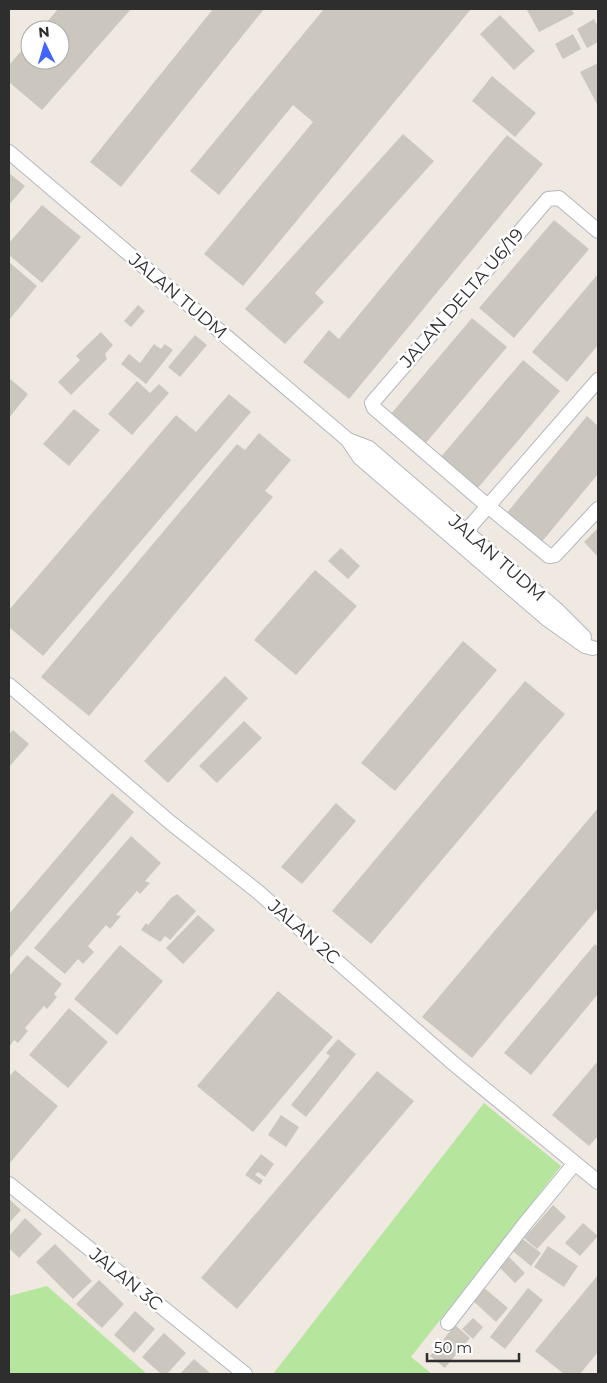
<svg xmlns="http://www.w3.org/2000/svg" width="607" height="1383" font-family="Montserrat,sans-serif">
  <rect width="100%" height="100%" fill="#efe9e1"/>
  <path fill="#b6e59e" d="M484,1103l77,63 -150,191 21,17h-159z
    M47,1286l100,88h-138v-78z"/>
  <path fill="#cbc7bf" d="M58,9h73l-89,101 -33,-28v-17l21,-24v19h30v-30h-20z
    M213,9h51l-143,178 -31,-25z
    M324,9h147l-228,277 -39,-32 109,-132 -20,-17 -74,90 -29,-24z
    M528,9h43l3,5 -35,18 -12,-22z
    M500,15l35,36 -21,19 -34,-36z
    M594,19l4,8v15l-11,6 -10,-19z
    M573,34l8,15 -18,10 -8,-15z
    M598,63v43l-18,-34z
    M492,76l44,37 -21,24 -43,-36z
    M403,134l31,27 -119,132 9,9 -39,42 -40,-35z
    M507,135l36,29 -194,235 -46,-37 26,-32 10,9z
    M9,173l16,13 -16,19z
    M42,205l39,32 -39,46 -33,-28v-12z
    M554,220l35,29 -75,89 -35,-30z
    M9,262l28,24 -28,34z
    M598,274v71l-31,37 -35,-30z
    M138,305l7,6 -14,16 -7,-6z
    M472,318l35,29 -82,97 -35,-29z
    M101,332l12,13 -8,9 2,5 -36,36 -13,-13 22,-22 -4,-4z
    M195,335l12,10 -27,32 -12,-10z
    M154,344l7,5 4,-5 8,6 -27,34 -25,-20 8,-10 11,9z
    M523,360l37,31 -83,98 -37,-31z
    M9,378l19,16 -19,24z
    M137,381l13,12 9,-9 10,9 -37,42 -24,-21z
    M229,394l22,18 -208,244 -34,-29v-17l167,-195 20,17z
    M74,409l26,21 -31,36 -26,-22z
    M587,416l11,10v48l-58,70 -35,-29z
    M259,433l32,27 -26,31 8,6 -184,219 -48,-39 196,-233 8,6z
    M598,528v29l-14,-15z
    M341,548l19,18 -12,13 -20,-18z
    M315,570l42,36 -61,69 -42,-35z
    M463,641l34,29 -102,121 -34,-28z
    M225,676l23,22 -80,85 -24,-22z
    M525,681l40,33 -194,230 -39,-33z
    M244,721l18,17 -45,45 -18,-17z
    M13,730l16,14 -20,23v-33z
    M112,793l22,19 -125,147v-45z
    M336,803l20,18 -54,63 -21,-17z
    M598,808v100l-126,150 -50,-41z
    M131,836l30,27 -16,18 5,2 -10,11 -3,-3 -21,24 5,1 -11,13 -4,-4 -18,21 6,6 -11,12 -5,-5 -13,15 -31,-26z
    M177,894l19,17 -26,29 -5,-4 -5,6 -19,-12 5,-7 2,2 23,-27z
    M198,915l17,15 -32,34 -17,-16z
    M595,944l3,3v47l-67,81 -27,-22z
    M120,945l43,36 -46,54 -43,-36z
    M27,955l35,29 -8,10 3,3 -10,12 -3,-3 -19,22 3,3 -10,12 -4,-3 -5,7v-71z
    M278,991l55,46 -80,95 -56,-46z
    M69,1008l39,34 -40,46 -39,-33z
    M338,1039l18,15 -50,63 -15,-12 39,-49 -4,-3z
    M598,1061v75l-9,10 -37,-31z
    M15,1070l43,36 -49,58v-87z
    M377,1071l37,30 -177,208 -36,-31z
    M281,1115l18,12 -13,20 -18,-12z
    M261,1154l13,10 -9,13 -7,-5 -3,3 8,5 -3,5 -15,-10z
    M9,1199l12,11 -12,13z
    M553,1205l13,12 -29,32 -13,-11z
    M25,1218l17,16 -23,24 -10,-10v-12z
    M583,1223l15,13 -18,20 -15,-13z
    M519,1236l22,17 -10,13 -22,-18z
    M55,1244l37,37 -19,18 -37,-37z
    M548,1246l30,20 -14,21 -30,-20z
    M507,1255l18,18 -10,10 -18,-18z
    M598,1275v77l-18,22h-16l-29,-23z
    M99,1280l25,24 -22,24 -26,-24z
    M482,1286l26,22 -12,14 -25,-23z
    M528,1288l15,12 -38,49 -15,-12z
    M135,1311l20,18 -21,24 -20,-18z
    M473,1318l10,9 -10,12 -11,-10z
    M455,1325l15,13 -25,30 -15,-12z
    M164,1333l22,20 -19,21h-6l-19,-17z
    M194,1359l16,14 -1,1h-29z"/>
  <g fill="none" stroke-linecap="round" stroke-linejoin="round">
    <defs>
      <path id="street" d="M9,152l339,288 12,18 187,161 38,27 8,2
        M598,231l-39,-33 -11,1 -176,204 2,5 115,99 60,49 6,-1 43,-46
        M348,440l21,8 187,161 28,28
        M461,537l137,-157
        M9,685l162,138 86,68 196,172 145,119
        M9,1184l236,190
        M448,1323l76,-98 51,-62"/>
    </defs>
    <use href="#street" stroke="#b4b7c1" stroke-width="16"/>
    <use href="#street" stroke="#fff" stroke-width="14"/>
  </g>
  <g text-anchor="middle" stroke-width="5" stroke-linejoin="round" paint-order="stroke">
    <g font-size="18" fill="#2e2e2e" stroke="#fff">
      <text transform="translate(178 296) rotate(40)" y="6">JALAN TUDM</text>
      <text transform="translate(462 298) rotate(-49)" y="6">JALAN DELTA U6/19</text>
      <text transform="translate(497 558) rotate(41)" y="6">JALAN TUDM</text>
      <text transform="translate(304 932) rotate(41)" y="6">JALAN 2C</text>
      <text transform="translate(126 1279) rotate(39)" y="6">JALAN 3C</text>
    </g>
  </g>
  <rect width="607" height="1383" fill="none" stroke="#2e2e2e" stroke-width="20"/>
  <g transform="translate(45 45) rotate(355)"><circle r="24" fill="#ffffff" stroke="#ababab"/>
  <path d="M0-4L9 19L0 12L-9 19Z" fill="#4264fb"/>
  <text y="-8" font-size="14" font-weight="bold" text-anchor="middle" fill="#2e2e2e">N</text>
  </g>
  <path d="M427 1353v8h92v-8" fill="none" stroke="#2e2e2e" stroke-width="2.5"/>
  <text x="434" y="1353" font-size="15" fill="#2e2e2e" stroke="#ffffff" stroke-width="4" paint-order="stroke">50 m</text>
</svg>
